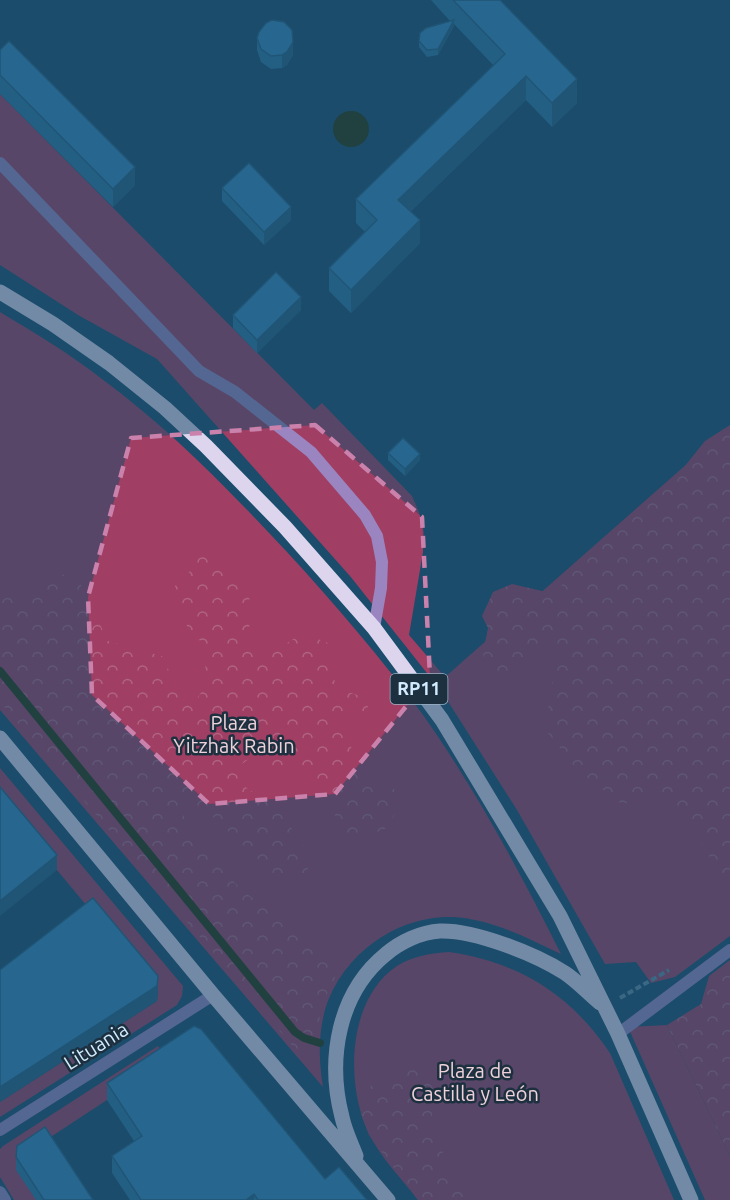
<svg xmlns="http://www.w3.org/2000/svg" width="730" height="1200" font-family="Ubuntu,sans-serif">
  <defs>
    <pattern id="forest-crowns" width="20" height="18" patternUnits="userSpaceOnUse" patternTransform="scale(1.5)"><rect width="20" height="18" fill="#a03f63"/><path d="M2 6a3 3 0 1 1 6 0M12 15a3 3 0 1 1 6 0" fill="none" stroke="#b06482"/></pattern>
  </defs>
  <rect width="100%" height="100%" fill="#1b4c6b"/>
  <path fill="#a03f63" d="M0,94l314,316 8,-7 90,93 7,16 5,20 -1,20 -14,83 36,42 285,-251v510l-55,41 -24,6 -15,-21 -31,2 -88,-154 -75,-118 -92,-116 -193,-217 -79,-44 -78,-50z
    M0,312c35,21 70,42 102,67 68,50 127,111 185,173 48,52 94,106 136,163 53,75 97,157 138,239 -33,-16 -70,-35 -108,-37 -58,-2 -114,40 -129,97 -6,25 -5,48 -1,73l-323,-377z
    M0,768l183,218 -1,10 -5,9 -177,112v-15l157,-101 1,-10 -158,-189z
    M449,952c70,10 122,43 161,101l64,147h-256c-16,-21 -37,-42 -49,-66 -24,-49 -22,-135 28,-168 16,-10 34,-13 52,-14z
    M667,1025l63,131v44h-25l-77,-173z
    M158,1046l10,14 -151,99 19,41h-22l-14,-23v-28l3,-3z"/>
  <path fill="url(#forest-crowns)" d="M730,425v457l-21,-26 -22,-39 -36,-28 -28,16 -46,-35 -32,-41 11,-73 -15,-16 -13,14 -12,18 -15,7 -16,-11 -2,-15 5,-25 -6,-12 11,-24 19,-8 43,10 19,-25 63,-54 35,-33 33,-41z
    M198,553c27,4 51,23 52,52 0,19 -4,21 6,40l23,4c21,-16 25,-17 49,-6l4,31 6,15 26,8 4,10 -6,10 -16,2v13l17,50 19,-3 13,11 5,17 -15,22 -28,11 -10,1 -12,-15v-16l-32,-38 -13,-4h-21l-19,-10 -12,9 2,16 39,28 19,26 12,22 -3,14 -18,5 -15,-4 -62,-58 -16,-9 -12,6v15c20,22 40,46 62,65 26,21 54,38 83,54 3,7 7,15 7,23 0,11 -8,20 -12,31 -7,17 -4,42 -12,56l-11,-1 -301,-354v-116l22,9 32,-25 26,13 28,58 54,15 12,26 22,18 11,-16 -4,-40 -14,-15 -17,-28 3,-15 16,-16z
    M730,960v196l-63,-131 34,-21 8,-28z
    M403,1065l18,6 17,24 -6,20 14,48 14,21 24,16h-66l-49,-65 -8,-21 7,-26 9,-6 11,1z"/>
  <path fill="#29310d" d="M333 129a18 18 0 1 1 36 0a18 18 0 1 1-36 0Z"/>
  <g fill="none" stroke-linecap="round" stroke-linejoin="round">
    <path stroke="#29310d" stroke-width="8" d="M0,671l295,361 9,6 16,5"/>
    <path stroke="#6088a3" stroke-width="4" stroke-dasharray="6 3" stroke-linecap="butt" d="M620,998l49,-28"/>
    <path stroke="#9a85c0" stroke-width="12" d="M0,163l199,208 36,21 76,60 54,63 12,21 5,26 -1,26 -7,40
      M618,1034l112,-84"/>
    <path stroke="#9a85c0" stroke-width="12" d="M0,1130l213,-135
      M0,1192l5,8"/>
    <path stroke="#dcd5ed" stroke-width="15" d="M0,292l53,32 56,39 56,45 41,38 79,81 89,101 68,92 118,196 58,118 73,166
      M0,738l213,257 175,205
      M356,1156c-5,-13 -11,-25 -14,-39 -15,-58 -4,-124 44,-163 14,-12 35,-22 54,-23 35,-1 95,23 125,42 12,8 23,20 35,30"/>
  </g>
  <path fill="#2e75a1" d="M431,0h69l77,103 -25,24 -26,-27 -115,111 9,32 -69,70 -22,-22v-23l36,-36 -9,-9v-24l138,-133 -40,-42v2l-16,29 -11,2 -8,-10v-6l31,-20z
    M257,38l36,17 -6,10 -5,3 -11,1 -10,-7 -4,-12z
    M0,50l135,135 -22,22 -113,-113z
    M222,188l69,32 -27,25 -42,-44z
    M301,310l-44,43 -24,-25v-13z
    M388,453l32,7 -15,16 -17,-16z
    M107,1083l218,96 42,21h-237l-18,-27v-17l22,-15 -27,-41z
    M16,1157l77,43h-57l-20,-30z"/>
  <path fill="#265f83" d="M454,20v6l-16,29v-6z
    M293,42v13l-6,10 -5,3v-13z
    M526,76v24l-128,123v-23z
    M577,79v24l-25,24v-24z
    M135,167v18l-22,22v-18z
    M291,207v13l-27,25v-13z
    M420,220v23l-69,70v-23z
    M301,297v13l-44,43v-13z
    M420,454v6l-15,16v-7z
    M57,855v15l-57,46v-15z
    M158,976v15l-1,10 -157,101v-15z
    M254,1194v6h-8z"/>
  <path fill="#3688bb" stroke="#265f83" stroke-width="1.5" d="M453,0h47l77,79 -25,24 -26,-27 -128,124 22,20 -69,70 -22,-22 48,-48 -21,-21 149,-145z
    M272,20l12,2 8,8 1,12 -6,10 -5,3 -11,1 -10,-7 -4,-11 2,-6 7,-9z
    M454,20l-16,29 -11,1 -8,-9 1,-8 6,-5z
    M9,41l126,126 -22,22 -113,-114v-25z
    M249,163l42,44 -27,25 -42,-44z
    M276,272l25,25 -44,43 -24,-25z
    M403,438l17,16 -15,15 -17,-16z
    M0,787l57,68 -57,46z
    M93,898l65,78 -1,10 -157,101v-117z
    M194,1026l7,3 124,150 14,-12 28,33h-109l-4,-6 -8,6h-105l-29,-44 30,-20 -35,-53z
    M45,1127l48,73h-49l-28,-43 1,-11z"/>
  <path d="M0 0H730V1200H0ZM315,425l107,92 8,160 -95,117 -126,10 -117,-109 -4,-98 43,-159z" fill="#1b4c6b" fill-opacity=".55" fill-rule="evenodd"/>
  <path fill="none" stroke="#ca82ac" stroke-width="4.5" stroke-dasharray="12 8" stroke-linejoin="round" d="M315,425l107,92 8,160 -95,117 -126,10 -117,-109 -4,-98 43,-159z"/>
  <g text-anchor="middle" stroke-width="5" stroke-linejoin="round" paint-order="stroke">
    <rect fill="#1c303f" stroke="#9bb3c5" stroke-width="1.5" x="390.5" y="674" width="57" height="30" rx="4.5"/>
    <g font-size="18" font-weight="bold" fill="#d2ebfe">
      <text x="419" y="695">RP11</text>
    </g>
    <g font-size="20" fill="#eed1d9" stroke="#1c303f">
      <text x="234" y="730">Plaza<tspan x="234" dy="23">Yitzhak Rabin</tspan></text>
      <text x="475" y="1078">Plaza de<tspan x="475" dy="23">Castilla y León</tspan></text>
    </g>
    <g font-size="20" fill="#d2ebfe" stroke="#1c303f">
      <text transform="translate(96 1046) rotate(-32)" y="7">Lituania</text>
    </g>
  </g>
</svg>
